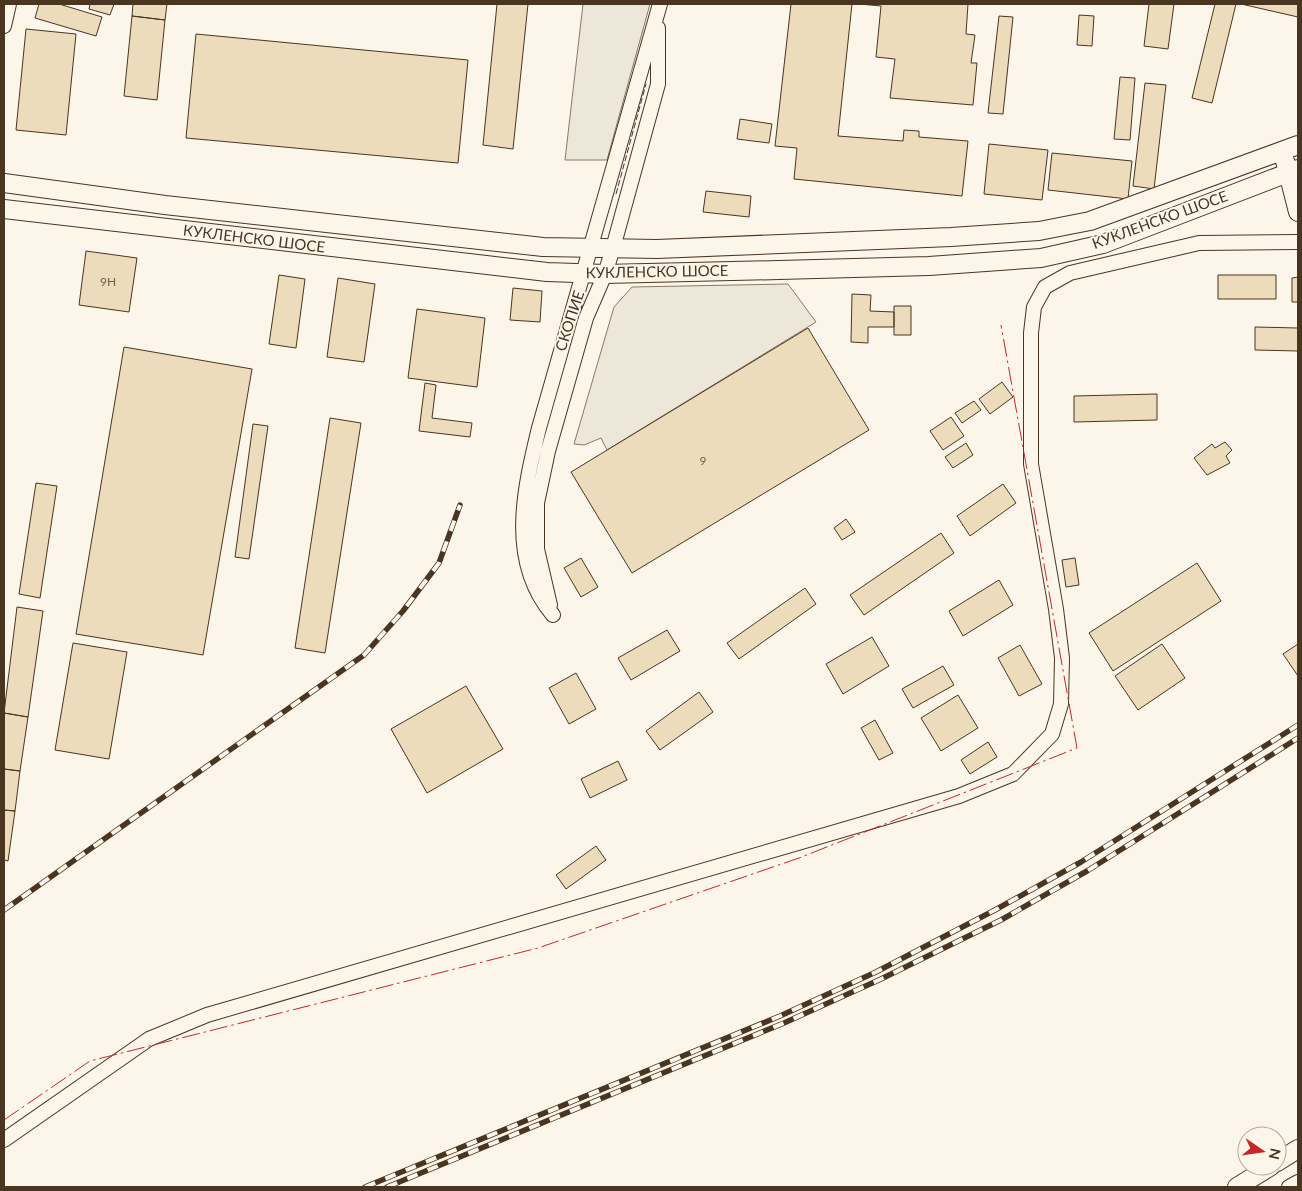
<svg xmlns="http://www.w3.org/2000/svg" width="1302" height="1191" font-family="Lato,sans-serif">
  <rect width="100%" height="100%" fill="#fbf6e9"/>
  <path fill="#ede7d9" stroke="#887966" d="M583,4h67l-43,156h-42z
    M788,284l28,38 -209,128 -6,-12 -17,7 -10,-1 40,-137 18,-20z"/>
  <path fill="#ecdcbc" stroke="#4a3520" d="M39,4h20l43,13 -6,19 -61,-18z
    M90,4h24l-4,11 -21,-6z
    M133,4h34l-2,16 -33,-4z
    M497,4h31l-15,145 -30,-4z
    M791,4h61l-14,132 65,5 1,-11 15,1v6l49,4 -6,55 -168,-17 3,-31 -22,-2z
    M859,4h109l-2,30 9,1 -4,28h6l-4,42 -83,-7 5,-39 -19,-2 5,-51z
    M1149,4h25l-6,45 -24,-3z
    M1215,4h21l-24,99 -20,-5z
    M1241,4h57v13z
    M1079,15l15,1 -2,30 -15,-1z
    M132,16l33,4 -8,80 -33,-4z
    M999,16l14,1 -10,97 -15,-1z
    M26,29l50,5 -10,101 -50,-5z
    M196,34l272,26 -10,103 -272,-25z
    M1120,77l15,1 -5,62 -16,-1z
    M1145,83l21,2 -12,104 -21,-3z
    M740,119l32,5 -3,19 -32,-4z
    M989,144l59,6 -6,50 -58,-6z
    M1052,153l80,8 -4,38 -80,-9z
    M706,191l45,5 -2,21 -46,-5z
    M86,251l51,7 -8,54 -50,-7z
    M279,275l26,4 -9,69 -27,-4z
    M1218,275h58v24h-58z
    M1298,277v25h-6v-24z
    M338,278l37,6 -11,78 -37,-5z
    M513,288l29,3 -2,31 -30,-2z
    M852,294l19,1 -1,16 24,1v15h-26v16l-17,-1z
    M894,306h17v29h-17z
    M417,309l68,9 -8,69 -69,-9z
    M1255,327l43,1v23l-43,-1z
    M808,328l61,102 -237,143 -61,-101z
    M124,347l128,22 -49,286 -127,-21z
    M1002,382l11,15 -23,17 -11,-15z
    M425,383l11,2 -4,33 40,5 -2,14 -51,-6z
    M1157,394v26l-83,2v-26z
    M974,401l7,9 -19,13 -7,-10z
    M951,417l13,19 -21,14 -13,-19z
    M330,418l31,5 -36,230 -30,-5z
    M253,424l15,2 -19,133 -14,-2z
    M1225,442l7,8 -6,6 4,7 -23,12 -13,-17 18,-14 3,4z
    M966,443l7,12 -20,13 -8,-11z
    M36,483l21,3 -17,112 -21,-4z
    M1003,484l13,19 -46,33 -13,-20z
    M846,519l9,13 -13,8 -8,-12z
    M941,533l13,20 -90,62 -14,-20z
    M581,558l17,29 -17,10 -17,-29z
    M1075,558l4,27 -13,2 -4,-27z
    M1197,563l24,38 -108,70 -24,-38z
    M999,580l14,25 -50,31 -14,-25z
    M805,588l11,16 -77,55 -12,-16z
    M17,607l26,4 -15,106 -24,-4z
    M667,630l13,21 -49,29 -13,-22z
    M872,637l17,29 -46,28 -17,-30z
    M73,643l54,9 -18,107 -54,-9z
    M1162,644l23,34 -47,32 -23,-34z
    M1298,644v32l-15,-22z
    M1020,645l22,39 -23,12 -21,-38z
    M943,666l11,19 -41,23 -11,-19z
    M576,673l20,36 -27,15 -20,-36z
    M466,686l37,63 -76,44 -36,-64z
    M699,692l14,20 -53,38 -14,-19z
    M958,695l20,33 -37,23 -20,-33z
    M4,713l24,4 -8,54 -16,-2z
    M875,720l18,33 -14,7 -18,-32z
    M988,742l9,15 -27,17 -9,-14z
    M618,761l9,19 -37,18 -9,-19z
    M4,769l16,2 -5,40 -11,-1z
    M4,810l11,1 -7,50 -4,-1z
    M596,846l10,14 -40,29 -10,-14z"/>
  <g fill="none" stroke-linecap="round" stroke-linejoin="round">
    <defs>
      <path id="minor" d="M4,26l5,-22
        M550,605l-13,-56v-46l11,-52 38,-133 19,-44 8,-26 45,-164v-56
        M553,615c-46,-54 -29,-125 -14,-187l121,-424
        M4,1140l145,-101 58,-24 752,-219 54,-22 39,-40 9,-30 1,-46 -6,-49 -25,-145v-131l3,-26 11,-20 25,-14 129,-30 99,-1
        M1289,1187l9,-5"/>
      <path id="major" d="M1285,161l13,51
        M4,183l161,22 378,42 114,2 294,-12 88,-6 51,-10 208,-76
        M4,209l543,63 58,2 174,-4 150,-4 112,-8 62,-14 195,-75
        M1277,1162l21,-13
        M1237,1187l34,-21"/>
    </defs>
    <use href="#minor" stroke="#4a3520" stroke-width="16"/>
    <use href="#major" stroke="#4a3520" stroke-width="20"/>
    <use href="#minor" stroke="#fbf6e9" stroke-width="14"/>
    <use href="#major" stroke="#fbf6e9" stroke-width="18"/>
    <defs>
      <path id="rail" d="M4,910l360,-255 39,-44 36,-48 21,-58
        M365,1187l415,-171 96,-44 119,-62 86,-48 217,-137
        M387,1187l397,-164 97,-44 120,-59 86,-49 211,-133"/>
    </defs>
    <use href="#rail" stroke="#4a3520" stroke-width="5.5"/>
    <use href="#rail" stroke="#fbf6e9" stroke-width="4" stroke-dasharray="11" stroke-linecap="butt"/>
    <path stroke="#4a3520" stroke-width="1" stroke-dasharray="6 2.5" stroke-linecap="butt" d="M616,194l30,-110"/>
    <path stroke="#c62828" stroke-width="1" stroke-dasharray="18 4 2.5 4" stroke-linecap="butt" d="M4,1120l86,-59 448,-113 261,-90 278,-110 -76,-423"/>
  </g>
  <g text-anchor="middle" stroke-width="4" stroke-linejoin="round" paint-order="stroke">
    <g font-size="12" fill="#725f47">
      <text x="108" y="286">9Н</text>
      <text x="703" y="465">9</text>
    </g>
    <g font-size="15" fill="#4a3520" stroke="#fbf6e9">
      <text transform="translate(1160 220) rotate(-20)" y="5">КУКЛЕНСКО ШОСЕ</text>
      <text transform="translate(254 239) rotate(7)" y="5">КУКЛЕНСКО ШОСЕ</text>
      <text transform="translate(657 272) rotate(-1)" y="5">КУКЛЕНСКО ШОСЕ</text>
      <text transform="translate(570 321) rotate(-72)" y="5">СКОПИЕ</text>
    </g>
  </g>
  <rect width="1302" height="1191" fill="none" stroke="#4a3520" stroke-width="10"/>
  <g transform="translate(1262 1151) rotate(103)"><circle r="24" fill="#fbf6e9" stroke="#b4a999"/>
  <path d="M0-4L9 19L0 12L-9 19Z" fill="#c62828"/>
  <text y="-8" font-size="14" font-weight="bold" text-anchor="middle" fill="#4a3520">N</text>
  </g>
</svg>
